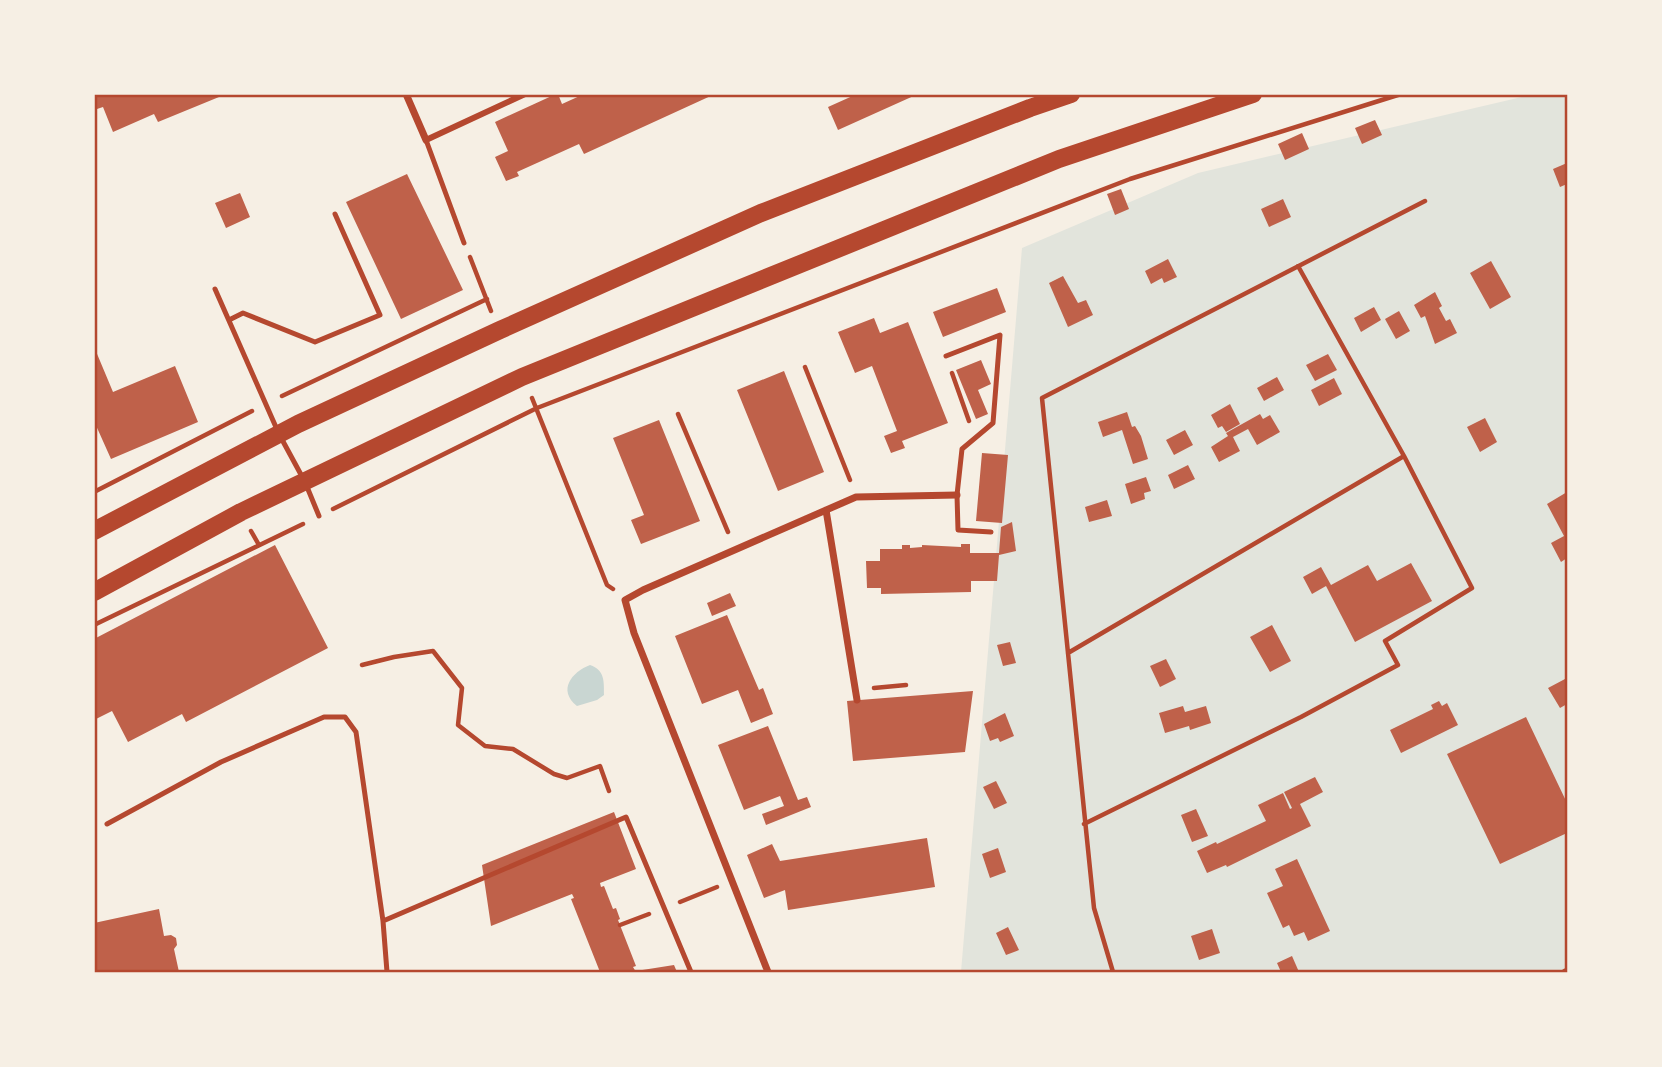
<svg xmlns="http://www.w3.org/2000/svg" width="1662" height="1067" font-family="'Exo 2',sans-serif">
  <rect width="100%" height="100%" fill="#f6efe4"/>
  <path fill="#e2e4dc" d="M1530,95h37v877h-606l61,-724 176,-75z"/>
  <path fill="#c9d6d2" d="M590,665c15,5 14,17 14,30l-7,5 -20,6c-20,-16 -5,-34 13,-41z"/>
  <path fill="#bf614a" d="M94,94h124l1,3 -61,25 -4,-8 -41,18 -10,-25 -9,3z
    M556,94h2l4,10 22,-10h131l-131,60 -5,-10 -62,28 2,4 -13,5 -11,-24 13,-6 -13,-29z
    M857,94h61l-80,36 -10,-23z
    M1375,120l7,15 -20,9 -7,-16z
    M1302,133l7,16 -24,11 -7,-16z
    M1567,163v21l-7,3 -7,-18z
    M407,174l56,116 -62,29 -55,-117z
    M1121,189l8,20 -14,6 -8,-21z
    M240,193l10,24 -24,11 -11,-25z
    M1283,199l8,18 -22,10 -8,-18z
    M1168,259l9,18 -13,6 -2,-5 -11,6 -6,-13z
    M1491,261l20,36 -21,12 -20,-36z
    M1063,276l15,27 8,-3 7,15 -25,12 -19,-44z
    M997,288l9,24 -63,25 -10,-25z
    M1435,292l7,14 -3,2 7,13 4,-2 7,14 -22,11 -10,-28 -4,2 -7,-13z
    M1374,307l7,13 -20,12 -7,-14z
    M1399,311l11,20 -14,8 -11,-20z
    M874,318l6,15 28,-11 40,101 -46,18 3,7 -14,5 -7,-17 13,-5 -25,-65 -17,7 -17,-41z
    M95,349l18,43 62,-26 23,56 -87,37 -17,-38z
    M1328,354l9,16 -22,11 -9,-16z
    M981,360l10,24 -13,6 10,24 -12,5 -20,-49z
    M784,371l40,101 -46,19 -41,-101z
    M1277,377l7,13 -20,11 -7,-13z
    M1334,378l8,16 -23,12 -8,-16z
    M1230,404l10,20 -14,8 -4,-6 -4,2 -7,-13z
    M1127,412l5,15 3,-1 6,10 7,23 -15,5 -11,-34 -19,7 -5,-15z
    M1260,414l3,5 7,-4 10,17 -23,13 -9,-16 -15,8 7,14 -21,11 -8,-15 17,-11 -2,-3z
    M1485,418l12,24 -17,10 -13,-25z
    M659,420l41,101 -59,23 -10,-24 13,-5 -31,-77z
    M1185,430l8,15 -19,10 -8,-15z
    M982,453l26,2 -6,68 -26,-2z
    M1188,465l7,14 -21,10 -6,-14z
    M1146,477l5,14 -7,2 1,6 -14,5 -6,-20z
    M1567,492v66l-6,4 -10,-19 13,-7 -17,-32z
    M1107,500l5,16 -23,6 -4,-15z
    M1012,522l4,29 -17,4 -2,26h-26v11l-90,2v-6h-14l-1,-27h14v-12h22v-4h8v3l12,-1v-2l39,2v-3h9v9h29l2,-26z
    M275,545l53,103 -142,74 -4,-8 -54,28 -16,-31 -18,9v-81z
    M1411,563l21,38 -77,41 -29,-56 -14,8 -9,-17 18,-10 10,18 37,-20 9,16z
    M730,593l6,13 -24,10 -5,-13z
    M727,615l32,75 4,-2 10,26 -22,9 -13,-33 -36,14 -27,-68z
    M1272,625l19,36 -21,11 -20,-35z
    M1010,642l6,21 -13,3 -6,-21z
    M1166,659l10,20 -16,8 -10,-21z
    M1565,679l2,5v20l-7,4 -12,-20z
    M973,691l-8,61 -112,9 -6,-60z
    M1439,701l3,5 5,-3 11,22 -57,28 -11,-23 43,-21 -2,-4z
    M1183,706l2,6 21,-6 5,17 -21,7 -1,-4 -24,7 -6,-20z
    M1005,713l9,23 -14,6 -2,-4 -8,3 -6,-17z
    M1526,717l41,86v30l-67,31 -53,-110z
    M768,726l30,74 9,-3 4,10 -45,18 -4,-11 22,-8 -4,-10 -36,14 -26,-65z
    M1315,777l8,15 -23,12 11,22 -84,41 -1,-2 -19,8 -10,-22 19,-9 1,2 49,-23 -8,-16 25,-12 7,16 2,-1 -8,-16z
    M996,781l11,22 -13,6 -11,-22z
    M1196,809l12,27 -16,6 -11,-27z
    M614,812l22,57 -36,14 1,4 3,-1 9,23 3,-1 4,11 -2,1 18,46 -3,1 3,5h-36l-29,-73 3,-1 -2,-4 -81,32 -9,-61z
    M927,838l8,49 -147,23 -3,-20 -21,8 -17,-43 25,-11 8,17z
    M998,848l8,24 -16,6 -8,-24z
    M1297,859l33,72 -22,10 -4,-9 -10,4 -5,-11 -6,3 -16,-35 16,-7 -8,-17z
    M159,909l5,27 7,-1 5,3 1,7 -3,4 5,23h-85v-49z
    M1008,927l11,23 -13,5 -10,-22z
    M1212,929l8,24 -21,7 -8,-24z
    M1292,956l7,16h-18l-4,-9z
    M674,965l3,7h-41v-1z"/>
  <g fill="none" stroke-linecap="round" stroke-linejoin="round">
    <path stroke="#b5482f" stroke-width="4.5" d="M470,257l21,54
      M1298,266l106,190
      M805,367l45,113
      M952,373l17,48
      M282,396l205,-97
      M532,398l75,187 6,4
      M678,414l50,118
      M94,492l158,-81
      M333,509l204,-101 593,-229 271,-85
      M251,531l8,14
      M94,625l209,-101
      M1068,653l336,-197 68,132 -87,53 13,24 -97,52 -217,107
      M362,665l32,-8 39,-6 29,37 -4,37 27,21 28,3 41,25 13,4 33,-12 9,25
      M874,688l32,-3
      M680,902l37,-15
      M620,925l29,-11
      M1113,972l-19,-64 -52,-510 383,-197"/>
    <path stroke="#b5482f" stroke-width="5" d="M426,140l38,103
      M215,289l64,145 26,48 14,34
      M229,320l14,-7 72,29 65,-27 -45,-101
      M946,356l54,-21 -7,88 -31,26 -5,46 1,35 33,2
      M107,824l114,-62 103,-45h21l11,15 27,189 4,51
      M383,921l243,-104 65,155"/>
    <path stroke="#b5482f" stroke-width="6" d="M426,140l99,-46"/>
    <path stroke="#b5482f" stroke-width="7" d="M406,94l20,46
      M826,510l31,190
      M768,972l-134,-339 -9,-33 18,-10 213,-93 101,-2
      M1565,972l3,-1"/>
    <path stroke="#b5482f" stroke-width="18" d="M94,531l204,-107 202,-94 261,-117 269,-105 41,-14
      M94,592l147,-80 281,-135 537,-218 194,-65"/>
  </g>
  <rect width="1662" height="1067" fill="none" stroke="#f6efe4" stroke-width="192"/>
  <rect x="96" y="96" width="1470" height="875" fill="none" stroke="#b5482f" stroke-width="2.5"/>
</svg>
